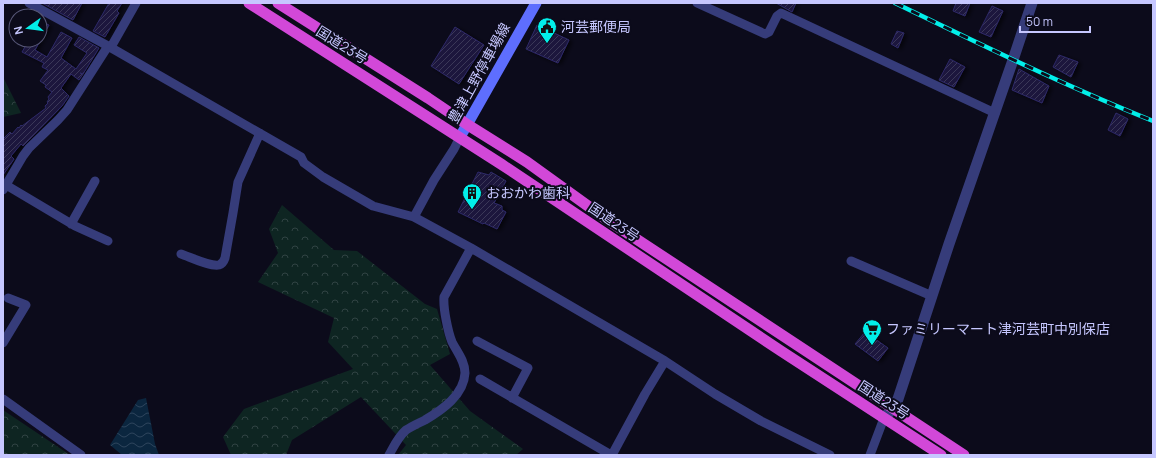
<svg xmlns="http://www.w3.org/2000/svg" width="1156" height="458" font-family="Manrope,'Noto Sans JP',sans-serif">
  <defs>
    <pattern id="forest-crowns" width="20" height="18" patternUnits="userSpaceOnUse"><rect width="20" height="18" fill="#0e2522"/><path d="M2 6a3 3 0 1 1 6 0M12 15a3 3 0 1 1 6 0" fill="none" stroke="#304343"/></pattern>
    <pattern id="water-waves" width="16" height="10" patternUnits="userSpaceOnUse"><rect width="16" height="10" fill="#0b263f"/><path d="M0 5q4-4 8 0t8 0" fill="none" stroke="#2d445c"/></pattern>
    <pattern id="building-hatch" width="6" height="6" patternUnits="userSpaceOnUse"><rect width="6" height="6" fill="#1a173c"/><path d="M-1 1l2-2M0 6l6-6M5 7l2-2" fill="none" stroke="#3a3759"/></pattern>
    <filter id="shadow"><feDropShadow dx="3" dy="1.5" stdDeviation="2" flood-color="#0009"/></filter>
  </defs>
  <rect width="100%" height="100%" fill="#0c0b1b"/>
  <path fill="url(#forest-crowns)" d="M3,77l18,36 -18,4z
    M282,205l52,45 23,1 68,53 12,5 13,45 -20,11 40,46 53,38 -7,6h-118l8,-10 -45,-48 -69,43 -6,15h-55l-8,-18 21,-28 109,-40 -25,-27 6,-24 -76,-36 20,-29 -9,-24z
    M3,410l67,45h-67z"/>
  <path fill="url(#water-waves)" d="M146,398l9,46 4,11h-37l-12,-10 28,-45z"/>
  <path fill="url(#building-hatch)" stroke="#2e2968" filter="url(#shadow)" d="M42,3h40l-9,17z
    M109,3h13l-5,8 2,2 -14,24 -12,-6z
    M776,3h20l-4,9z
    M956,3h14l-5,13 -12,-5z
    M992,6l11,5 -12,26 -12,-5z
    M40,21l9,4 -14,25 12,7 14,-25 11,6 -11,20 15,11 11,-16 -13,-8 5,-8 20,11 -16,26 -3,-1 3,1 -4,6 -8,-6 -10,14 8,8 -7,10 -39,40 -2,-2 -10,12 3,3 -11,16v-36l7,-7 2,2 6,-7 1,1 2,-3 1,1 24,-18 -1,-2 3,-3 -1,-1 2,-3 -1,-2 4,-5 -7,-5 1,-2 -6,-4 8,-11 -6,-3 2,-4 -22,-11 7,-12h11z
    M537,25l32,15 -11,23 -32,-14z
    M455,27l29,18 -25,39 -28,-18z
    M897,31l7,2 -6,15 -7,-4z
    M1059,55l19,7 -7,15 -18,-10z
    M950,59l15,8 -11,20 -15,-7z
    M1019,69l30,17 -7,17 -30,-13z
    M1116,113l12,6 -8,17 -12,-6z
    M478,172l11,3 2,-3 15,9 -12,22 8,3v4l4,2 -9,17 -13,-6 -1,1 -25,-12z
    M865,332l23,16 -10,13 -23,-17z"/>
  <g fill="none" stroke-linecap="round" stroke-linejoin="round">
    <path stroke="#363c7a" stroke-width="9" d="M29,3l79,43 193,111 3,6 19,14 50,29 41,11 57,31 194,113 50,33 46,27 69,34
      M697,3l68,31 4,-2 8,-16 4,-3 214,100
      M111,47l25,-44
      M6,185l69,41 33,15
      M3,190l20,-34 6,-8 29,-28 9,-10 41,-64
      M414,217l20,-37 20,-31 6,-12
      M71,224l24,-43
      M181,254c9,3 30,13 38,11 3,-1 5,-4 6,-7l8,-45 5,-31 22,-49
      M851,261l81,35
      M477,341l51,27 -16,30
      M3,343l23,-38 -18,-7
      M480,379l131,76
      M3,399l78,56
      M389,455c5,-9 9,-18 17,-25 6,-4 13,-7 19,-10 17,-10 39,-25 40,-47 0,-12 -8,-21 -13,-31 -4,-10 -9,-34 -8,-45l27,-49
      M612,455l33,-61 20,-33
      M870,455l14,-37"/>
    <path stroke="#363c7a" stroke-width="11" d="M884,418l9,-10 5,-9 51,-155 64,-184 19,-57"/>
    <path stroke="#5e6efe" stroke-width="11" d="M460,137l76,-134"/>
    <path stroke="#d248d8" stroke-width="11" d="M249,3l252,161 280,187 160,104
      M278,3l150,95 40,27 59,37 79,57 358,236"/>
    <defs>
      <path id="rail" d="M895,3c85,41 170,83 258,118"/>
    </defs>
    <use href="#rail" stroke="#02efe9" stroke-width="4.5"/>
    <use href="#rail" stroke="#0c0b1b" stroke-width="3" stroke-dasharray="9" stroke-linecap="butt"/>
  </g>
  <defs>
    <symbol id="civic-pin" viewBox="-11 -11 22 30"><path d="M0 17L-7.5 6A9.5 9.5 0 1 1 7.5 6Z" fill="#02efe9" stroke="#0c0b1b"/><path d="M-.6-6.5H3V-4.5H.6V-3L4-1V1h2V6H-6V1h2V-1L-.6-3ZM-1.2 2.5V6h2.4V2.5Z" fill="#111"/></symbol>
    <symbol id="building-pin" viewBox="-11 -11 22 30"><path d="M0 17L-7.5 6A9.5 9.5 0 1 1 7.5 6Z" fill="#02efe9" stroke="#0c0b1b"/><path d="M-4-6H4V6H1V3H-1V6H-4ZM-2.5-4.3h1.7v1.8h-1.7ZM.8-4.3h1.7v1.8H.8ZM-2.5-1h1.7V.8h-1.7ZM.8-1h1.7V.8H.8Z" fill="#111"/></symbol>
    <symbol id="supermarket-pin" viewBox="-11 -11 22 30"><path d="M0 17L-7.5 6A9.5 9.5 0 1 1 7.5 6Z" fill="#02efe9" stroke="#0c0b1b"/><path d="M-6-5.5h2.5l.6 2H6L4.5 2H-2.5L-4.4-4H-6ZM-1.5 3.2a1.3 1.3 0 1 0 .1 0ZM3 3.2a1.3 1.3 0 1 0 .1 0Z" fill="#111"/></symbol>
  </defs>
  <g fill-rule="evenodd">
    <use href="#civic-pin" x="536" y="16" width="22" height="30"/>
    <use href="#building-pin" x="461" y="182" width="22" height="30"/>
    <use href="#supermarket-pin" x="861" y="318" width="22" height="30"/>
  </g>
  <g text-anchor="middle" stroke-width="4" stroke-linejoin="round" paint-order="stroke">
    <g font-size="14" fill="#c6c7ff" stroke="#0c0b1b" text-anchor="start">
      <text x="561" y="32">河芸郵便局</text>
      <text x="486" y="198">おおかわ歯科</text>
      <text x="886" y="334">ファミリーマート津河芸町中別保店</text>
    </g>
    <g font-size="14" fill="#c6c7ff" stroke="#0c0b1b">
      <text transform="translate(342 45) rotate(32)" y="5">国道23号</text>
      <text transform="translate(479 73) rotate(-61)" y="5">豊津上野停車場線</text>
      <text transform="translate(614 222) rotate(34)" y="5">国道23号</text>
      <text transform="translate(884 400) rotate(33)" y="5">国道23号</text>
    </g>
  </g>
  <rect width="1156" height="458" fill="none" stroke="#c6c7ff" stroke-width="8"/>
  <g transform="translate(28 28) rotate(256)"><circle r="19" fill="#0c0b1b" stroke="#565676"/>
  <path d="M0-3L7 15L0 10L-7 15Z" fill="#02efe9"/>
  <text y="-6" font-size="11" font-weight="bold" text-anchor="middle" fill="#c6c7ff">N</text>
  </g>
  <path d="M1020 26v6h70v-6" fill="none" stroke="#c6c7ff" stroke-width="2"/>
  <text x="1026" y="26" font-size="12" fill="#c6c7ff" stroke="#0c0b1b" stroke-width="3" paint-order="stroke">50 m</text>
</svg>
